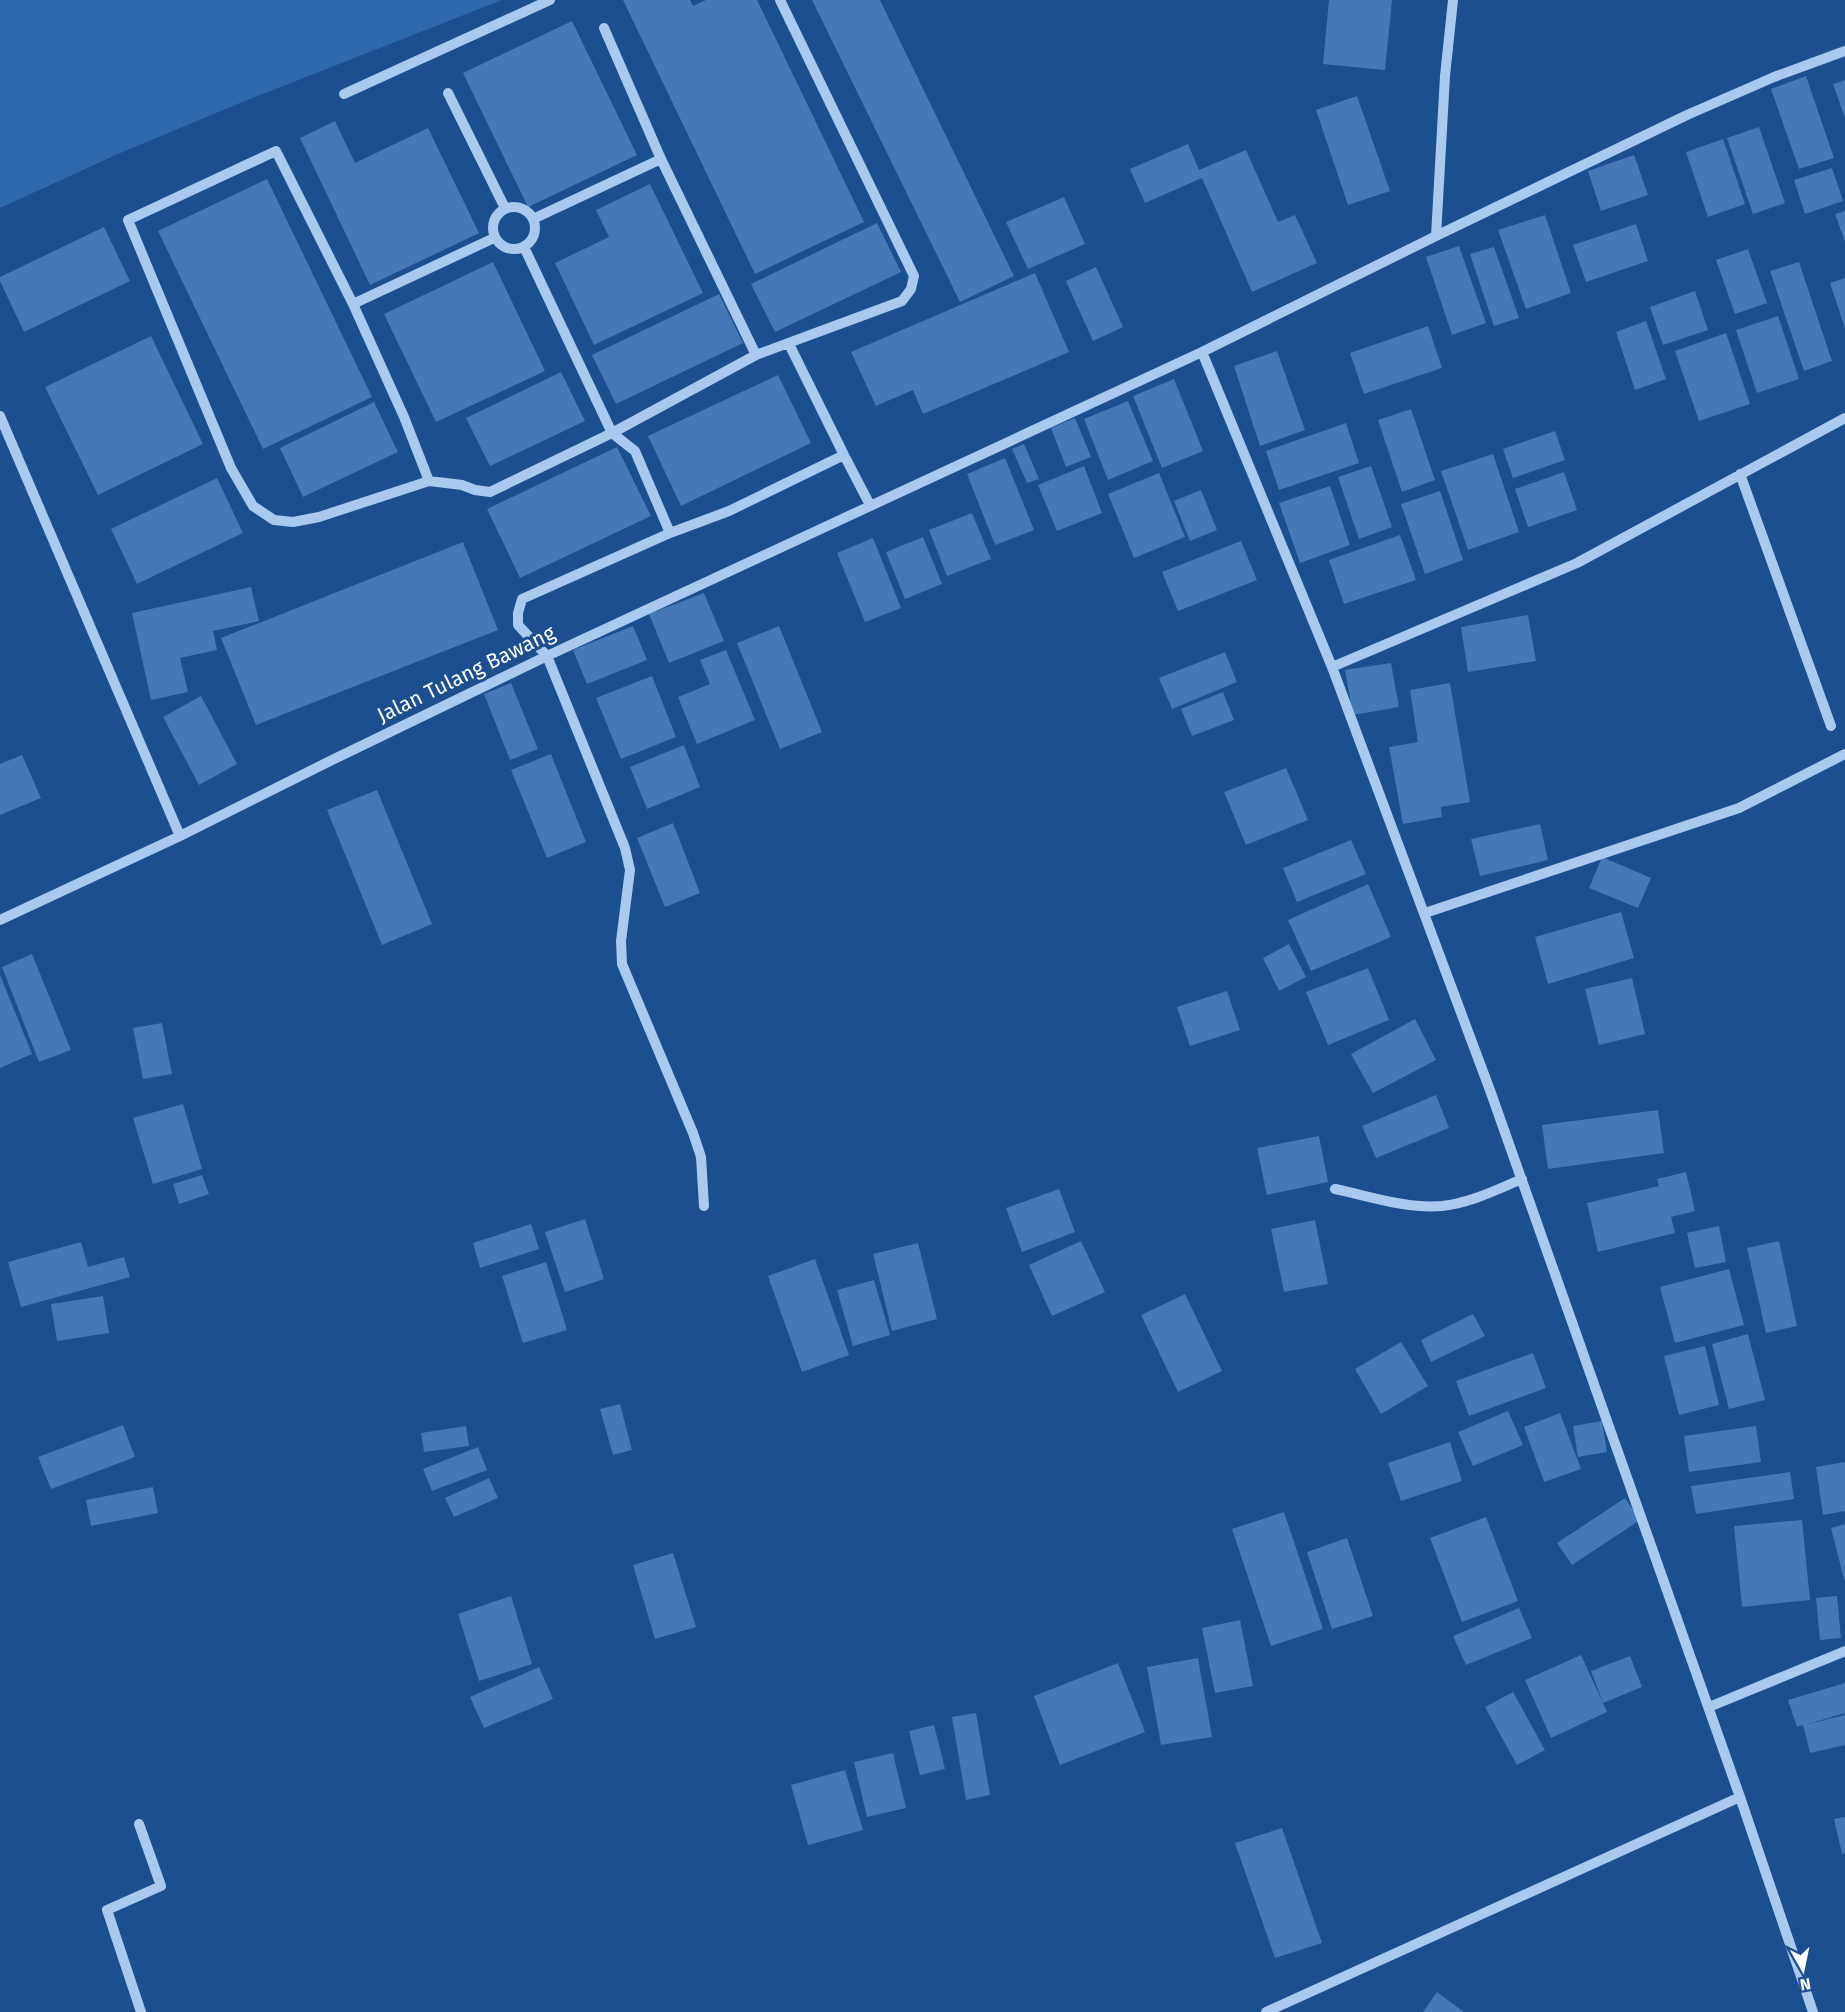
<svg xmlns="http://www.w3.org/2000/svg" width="1845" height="2012" font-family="'Fira Sans',sans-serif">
  <rect width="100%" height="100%" fill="#1b4f8f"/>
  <path fill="#2e69ad" d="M0,0h502l-257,101 -127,53 -118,54z"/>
  <path fill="#4478b7" d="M623,0h67l3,6 13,-6h51l107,222 -109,52z
    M812,0h68l134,276 -54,26z
    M1329,0h63l-7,70 -62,-6z
    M572,21l65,134 -109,52 -65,-134z
    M1806,76l28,82 -35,11 -28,-80z
    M1845,80v38l-12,-34z
    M1357,96l33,95 -42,14 -32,-95z
    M335,121l20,42 73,-35 51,105 -109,52 -70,-147z
    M1759,127l26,76 -32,11 -26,-76z
    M1723,139l22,65 -37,13 -22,-65z
    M1188,144l11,26 47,-20 32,72 17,-7 22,48 -65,29 -50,-114 -57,25 -15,-34z
    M1634,155l14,40 -47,16 -13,-40z
    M1832,168l11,33 -38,13 -11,-34z
    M267,179l105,218 -109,52 -105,-218z
    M650,184l53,109 -109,52 -39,-82 54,-26 -13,-27z
    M1064,197l21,47 -57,25 -22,-47z
    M1845,211v31l-10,-28z
    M1545,215l26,78 -45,16 -28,-79z
    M877,223l24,49 -126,60 -24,-48z
    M1636,224l12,37 -62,21 -13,-37z
    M104,227l26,54 -106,51 -24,-51v-4z
    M1459,246l27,77 -34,12 -26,-78z
    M1494,247l25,71 -25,8 -24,-72z
    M1748,249l19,54 -32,11 -19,-54z
    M493,262l52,109 -109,51 -52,-108z
    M1799,262l33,99 -28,10 -34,-100z
    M1096,267l27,60 -30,14 -27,-60z
    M1035,273l34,79 -146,62 -10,-24 -37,16 -25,-54z
    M1845,278v50l-15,-45z
    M1695,291l13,39 -45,15 -13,-38z
    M719,294l24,49 -127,61 -24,-49z
    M1778,316l21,63 -42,14 -21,-63z
    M1646,321l20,58 -31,11 -19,-58z
    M1428,326l14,42 -78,26 -14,-41z
    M1726,333l24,71 -51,17 -24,-70z
    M151,336l52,108 -105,51 -53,-108z
    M1277,351l28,79 -45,16 -26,-80z
    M561,372l24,49 -95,45 -24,-48z
    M778,375l33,68 -130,63 -33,-70z
    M1174,379l29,72 -41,17 -29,-72z
    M1128,401l25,60 -45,19 -24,-61z
    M374,402l24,50 -95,45 -23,-49z
    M1411,409l24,71 -33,12 -24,-72z
    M1075,418l16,39 -25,10 -15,-39z
    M1346,423l13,40 -80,27 -13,-39z
    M1555,431l10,29 -52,18 -10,-29z
    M1024,444l15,35 -12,4 -15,-34z
    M617,447l34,69 -131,62 -33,-69z
    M1493,454l26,78 -51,18 -27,-79z
    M1005,458l29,72 -39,15 -28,-71z
    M1084,466l18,47 -45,18 -19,-46z
    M1371,466l21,61 -33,12 -21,-62z
    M1564,472l13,38 -49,17 -13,-38z
    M1159,473l26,64 -51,21 -26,-64z
    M217,478l26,55 -106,51 -26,-55z
    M1330,486l20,59 -50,18 -21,-60z
    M1201,490l16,40 -27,11 -16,-40z
    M1440,491l23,69 -38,14 -24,-70z
    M972,513l19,46 -44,17 -18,-46z
    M1400,535l16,45 -72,24 -15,-44z
    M923,537l19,47 -37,15 -19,-47z
    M873,538l28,70 -36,14 -28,-69z
    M1241,541l16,39 -79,31 -16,-39z
    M463,542l35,88 -242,95 -35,-87z
    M251,587l8,34 -46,10 4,19 -37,8 8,34 -37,8 -19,-87z
    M704,593l20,48 -55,22 -20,-49z
    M1528,615l8,46 -68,11 -7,-45z
    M633,626l14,34 -60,24 -14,-34z
    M779,626l43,106 -42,17 -43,-106z
    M726,650l29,70 -58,24 -19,-47 32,-13 -10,-24z
    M1225,652l12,30 -65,27 -13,-31z
    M1391,663l8,44 -46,8 -8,-45z
    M652,676l24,61 -55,22 -25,-61z
    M511,683l27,66 -28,11 -26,-66z
    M1450,683l20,119 -29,5 1,10 -39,7 -14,-77 29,-5 -8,-52z
    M1223,692l11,28 -42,16 -11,-27z
    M201,696l36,68 -38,21 -36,-68z
    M684,745l16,42 -53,22 -17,-42z
    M551,754l35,88 -39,16 -36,-88z
    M22,755l19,43 -41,17v-51z
    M1286,768l22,52 -62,25 -22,-53z
    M377,790l55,134 -50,21 -55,-135z
    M673,823l27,70 -35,14 -28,-69z
    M1540,824l8,36 -68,16 -9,-37z
    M1351,840l15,34 -69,28 -14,-34z
    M1602,857l49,21 -13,30 -49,-20z
    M1368,884l23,53 -80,34 -23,-51z
    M1621,912l13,46 -86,26 -13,-47z
    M1289,944l17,33 -27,14 -16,-33z
    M32,954l39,96 -32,12 -37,-95z
    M1368,968l21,52 -61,25 -22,-53z
    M0,975l32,79 -32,14z
    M1632,978l13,56 -46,11 -14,-56z
    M1227,991l13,39 -50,16 -13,-39z
    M1415,1019l21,41 -63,33 -22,-39z
    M162,1023l10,51 -29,5 -10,-51z
    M1436,1095l13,33 -73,30 -14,-32z
    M183,1104l19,65 -49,15 -20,-66z
    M1658,1110l6,43 -116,16 -6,-44z
    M1319,1136l9,46 -61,13 -10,-47z
    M1686,1172l9,39 -24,6 4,16 -77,19 -11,-49 72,-17 -2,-7z
    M202,1175l7,19 -30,10 -6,-20z
    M1059,1189l16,43 -53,20 -16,-44z
    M585,1219l19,60 -39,13 -20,-60z
    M1315,1220l13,64 -44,8 -13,-63z
    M531,1224l8,25 -59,19 -7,-25z
    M1719,1226l7,36 -31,6 -8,-35z
    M1081,1241l24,51 -53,24 -23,-51z
    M1779,1241l18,85 -31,7 -19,-85z
    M81,1242l7,25 36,-10 6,20 -109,30 -13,-45z
    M918,1243l19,76 -45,12 -19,-77z
    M815,1259l34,96 -47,17 -34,-96z
    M546,1262l21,68 -44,13 -21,-67z
    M1729,1269l15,56 -69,18 -15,-56z
    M874,1280l16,55 -37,11 -16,-56z
    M1185,1294l37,77 -44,21 -37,-77z
    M103,1296l6,37 -52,8 -6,-37z
    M1473,1314l12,22 -54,26 -10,-22z
    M1748,1334l17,66 -36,9 -17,-65z
    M1401,1342l27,44 -47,28 -26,-45z
    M1705,1346l14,59 -40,10 -15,-59z
    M1533,1353l13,35 -77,28 -13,-35z
    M620,1404l12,46 -19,5 -13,-46z
    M1508,1411l15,34 -50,21 -15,-34z
    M1560,1413l21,56 -37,13 -20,-55z
    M1602,1421l5,31 -29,5 -5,-31z
    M123,1425l12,32 -84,32 -13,-32z
    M466,1426l3,20 -45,6 -3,-19z
    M1756,1426l5,36 -72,10 -5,-36z
    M1450,1442l12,39 -61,20 -13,-38z
    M478,1447l9,23 -55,21 -9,-22z
    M1845,1462v49l-22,4 -7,-48z
    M1790,1472l4,27 -98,15 -5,-28z
    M489,1478l9,20 -44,19 -9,-19z
    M153,1487l5,26 -67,13 -5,-26z
    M1625,1498l15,22 -68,45 -15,-22z
    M1284,1512l39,117 -52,17 -39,-117z
    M1486,1517l32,84 -56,21 -32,-84z
    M1802,1520l8,80 -68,7 -8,-81z
    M1845,1524v55h-1l-13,-51z
    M1347,1538l26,78 -41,13 -25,-77z
    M673,1553l23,74 -41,12 -22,-74z
    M511,1596l21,68 -53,17 -21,-67z
    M1837,1596l4,42 -21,2 -4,-42z
    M1519,1608l13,30 -66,27 -13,-29z
    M1240,1620l13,66 -38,7 -13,-65z
    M1581,1655l26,57 -56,26 -26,-58z
    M1630,1656l12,31 -39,16 -12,-32z
    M1198,1658l14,79 -51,8 -14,-78z
    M1118,1663l27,69 -85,33 -26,-69z
    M539,1667l14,32 -69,29 -14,-31z
    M1845,1683v30l-37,11 37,-9v30l-35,8 -7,-28 -6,2 -9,-27z
    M1513,1692l32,58 -28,15 -32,-58z
    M976,1713l14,82 -24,5 -14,-83z
    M934,1725l11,44 -25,6 -11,-44z
    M893,1753l13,55 -39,9 -13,-55z
    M845,1770l18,60 -55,15 -17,-60z
    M1845,1817v36l-3,1 -8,-35z
    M1282,1828l40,115 -47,15 -40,-115z
    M1437,1992l27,20h-41z"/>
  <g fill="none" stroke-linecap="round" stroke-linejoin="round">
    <path stroke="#a9c9ee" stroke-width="10" d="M604,28l57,131 95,196
      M448,93l57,115
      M344,94l206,-94
      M493 228a21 21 0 1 1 42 0a21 21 0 1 1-42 0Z
      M533,219l128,-60
      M1436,236l9,-160 8,-76
      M524,247l88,186 23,18 35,82
      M353,304l141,-66
      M789,344l55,111
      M1202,352l130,315 159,426 249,704 73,215
      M0,416l180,420
      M1740,474l91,252
      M429,481l-25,-64 -51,-113 -77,-153 -148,69 103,248 22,38 21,14 19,2 26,-5 110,-36 33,4 13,5 15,2 122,-59 144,-78 146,-54 9,-12 3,-13 -134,-276
      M1332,667l245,-104 268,-145
      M1425,913l314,-105 106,-54
      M0,920l180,-84 148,-74 219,-106 655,-304 234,-116 251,-121 87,-38 71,-26
      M1335,1189c34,7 71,20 107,17 28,-3 54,-16 80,-27
      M704,1206l-3,-49 -8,-24 -71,-169 -1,-23 9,-71 -5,-22 -78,-192 -29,-31v-12l4,-14 148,-66 59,-22 115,-56 26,50
      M1709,1707l136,-56
      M139,1824l22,62 -54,24 34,102
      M1266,2012l474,-215"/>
  </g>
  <g text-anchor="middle" stroke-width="6" stroke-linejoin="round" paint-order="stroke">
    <g font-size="21" fill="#fff" stroke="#1b4f8f">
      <text transform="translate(466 674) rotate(-26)" y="7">Jalan Tulang Bawang</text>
    </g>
  </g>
  <g transform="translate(1803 1970) rotate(171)" stroke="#1b4f8f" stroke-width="4.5" paint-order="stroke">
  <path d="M0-4.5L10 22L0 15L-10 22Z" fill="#ffffff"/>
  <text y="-9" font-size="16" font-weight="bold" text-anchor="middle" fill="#ffffff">N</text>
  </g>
</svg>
